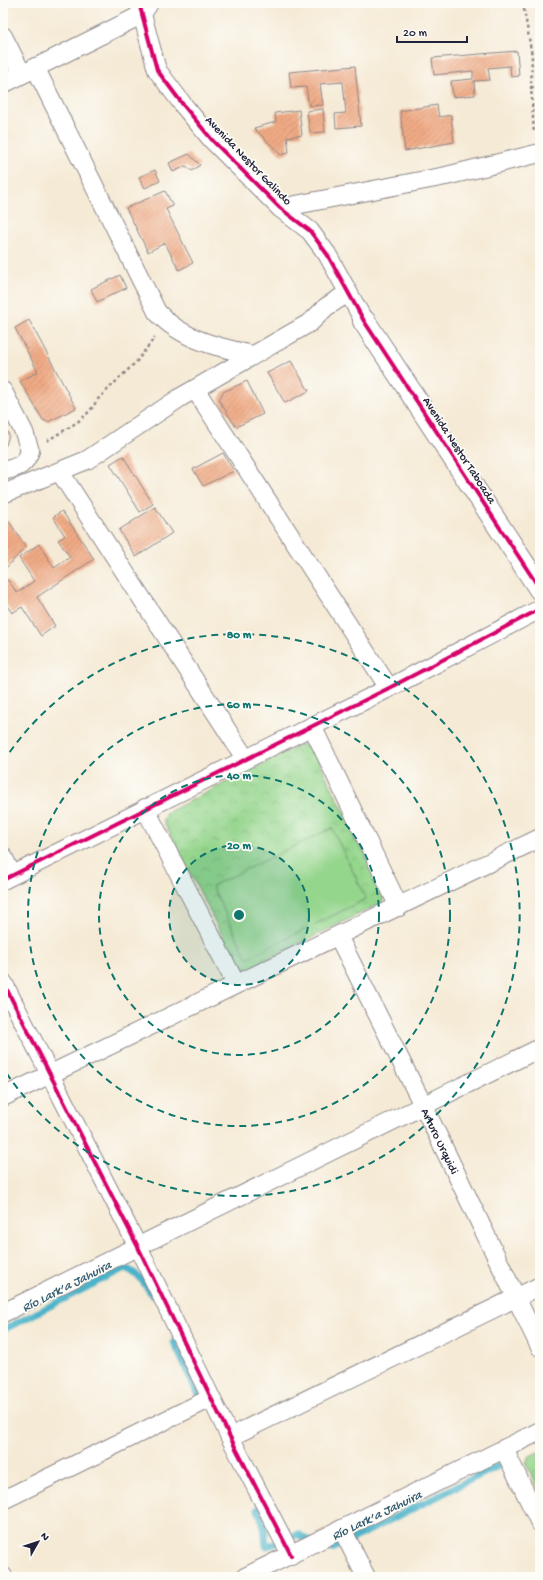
<svg xmlns="http://www.w3.org/2000/svg" width="543" height="1580" font-family="'Gochi Hand',sans-serif">
  <defs>
    <pattern id="park-crowns" width="20" height="18" patternUnits="userSpaceOnUse"><rect width="20" height="18" fill="#95d68d"/><path d="M2 6a3 3 0 1 1 6 0M12 15a3 3 0 1 1 6 0" fill="none" stroke="#80b77b"/></pattern>
    <pattern id="building-hatch" width="6" height="6" patternUnits="userSpaceOnUse"><rect width="6" height="6" fill="#efaa84"/><path d="M-1 1l2-2M0 6l6-6M5 7l2-2" fill="none" stroke="#cd9273"/></pattern>
  </defs>
  <rect width="100%" height="100%" fill="#fdfcf7"/>
  <filter id="ink" filterUnits="userSpaceOnUse"><feTurbulence type="fractalNoise" baseFrequency=".025" numOctaves="2"/><feDisplacementMap in="SourceGraphic" scale="8" xChannelSelector="R" yChannelSelector="G"/><feConvolveMatrix kernelMatrix="1 2 1 2 8 2 1 2 1" color-interpolation-filters="sRGB"/></filter>
  <filter id="wash" filterUnits="userSpaceOnUse"><feTurbulence type="fractalNoise" baseFrequency=".012" numOctaves="4" result="noise"/><feDisplacementMap in="SourceGraphic" scale="16" xChannelSelector="R" yChannelSelector="G"/><feGaussianBlur stdDeviation="0.9" result="paint"/><feColorMatrix in="noise" values="0 0 0 0 0 0 0 0 0 0 0 0 0 0 0 0 0 1.4 0 .05"/><feComposite in="paint" operator="in"/></filter>
  <g filter="url(#wash)">
    <rect width="100%" height="100%" fill="#f5ead5"/>
    <path fill="url(#park-crowns)" stroke="#5c7c64" d="M302,744l10,4 73,145 -3,10 -137,67 -6,-2 -76,-148 3,-7z
      M540,1451v40l-14,-27 2,-7z"/>
    <path fill="#95d68d" stroke="#5c7c64" d="M332,828l34,71 -119,59 -35,-72z"/>
    <g fill="none" stroke-linecap="round" stroke-linejoin="round">
      <path stroke="#4cb4ca" stroke-width="7" d="M3,1330l122,-62c13,5 20,16 27,27
        M174,1342l27,59
        M258,1509l6,17 2,20 12,-3 20,-9 11,7 23,8 168,-84 11,-2"/>
    </g>
    <g id="blocks">
      <path fill="url(#building-hatch)" d="M517,51l2,25 -8,1 -1,-11 -22,2 2,12 -16,1 1,14 -22,2 -2,-16 22,-2v-8l-39,4 -2,-17z
        M355,66l6,60 -25,2 -1,-14 11,-1 -3,-31 -23,2 3,21 -14,1 -3,-19 -15,1 -2,-16z
        M437,105l2,12 12,-2 3,27 -49,9 -5,-40z
        M323,109l2,23 -15,1 -3,-22z
        M299,110l3,25 -15,2 2,15 -8,3 -27,-27 22,-6 -1,-9z
        M189,154l11,11 -8,6 -6,-5 -13,6 -4,-9z
        M155,170l5,11 -15,7 -6,-11z
        M165,191l8,15 -7,3 27,54 -14,7 -14,-27 -17,9 -22,-44z
        M120,275l6,13 -29,14 -6,-13z
        M29,320l47,88 -28,14 -5,-2 -23,-39 18,-9 -23,-44z
        M291,361l18,30 -24,12 -18,-30z
        M247,381l16,33 -27,13 -17,-27 4,-8z
        M3,424l6,11 -3,10 -3,2z
        M223,453l11,18 -31,15 -10,-17z
        M123,456l30,48 -13,8 -30,-48z
        M155,507l17,26 -36,24 -17,-27z
        M62,511l32,48 -57,38 18,29 -14,10 -19,-29 -10,6 -9,-13v-16l5,-4 9,13 17,-12 -15,-23 20,-14 15,24 16,-11 -12,-17 7,-4 -12,-19z
        M8,520l18,27 -23,24v-46z"/>
    </g>
  </g>
  <g filter="url(#ink)">
    <use href="#blocks" fill-opacity="0" stroke="#8c8688" stroke-width="1"/>
    <g fill="none" stroke-linecap="round" stroke-linejoin="round">
      <defs>
        <g id="street">
          <path d="M139,3l18,67 27,36 29,35 67,67 30,23 17,23 37,67"/>
          <path d="M3,36l19,38"/>
          <path d="M35,67l122,245c24,27 60,35 95,43"/>
          <path d="M3,84l138,-69 7,-10"/>
          <path d="M280,208l166,-32 94,-23"/>
          <path d="M195,389l194,299"/>
          <path d="M3,391l21,41 6,19c-5,15 -13,16 -27,20"/>
          <path d="M60,472l185,286"/>
          <path d="M3,494l84,-34 94,-63 130,-75 15,-15 22,-14"/>
          <path d="M312,726l87,181"/>
          <path d="M145,808l91,176"/>
          <path d="M3,856l9,19"/>
          <path d="M3,880l386,-192 151,-79"/>
          <path id="s1" d="M338,936l85,169 117,242"/>
          <path d="M3,982l135,265 92,190 61,118"/>
          <path d="M3,1097l537,-259"/>
          <path d="M3,1313l537,-265"/>
          <path d="M230,1437l310,-151"/>
          <path d="M504,1449l36,74"/>
          <path d="M3,1500l208,-102"/>
          <path d="M342,1529l24,48"/>
          <path d="M3,1576v1"/>
          <path d="M245,1577l295,-146"/>
        </g>
        <path id="secondary" d="M364,321l176,268"/>
      </defs>
      <use href="#street" stroke="#8c8688" stroke-width="20"/>
      <use href="#secondary" stroke="#8c8688" stroke-width="24"/>
      <path stroke="#8c8688" stroke-width="2.5" stroke-dasharray="3 3" stroke-linecap="butt" d="M523,3l9,53 -1,30 9,7
        M531,86l3,47
        M47,441c18,-12 40,-21 50,-41l40,-39 18,-24"/>
      <use href="#street" stroke="#fff" stroke-width="18"/>
      <use href="#secondary" stroke="#fff" stroke-width="22"/>
      <defs>
        <path id="cycleway" d="M139,3l18,67 27,36 29,35 67,67 30,23 17,23 37,67 176,268
          M3,880l386,-192 151,-79
          M3,982l135,265 92,190 61,118"/>
      </defs>
      <use href="#cycleway" stroke="#fdfcf7" stroke-width="6"/>
      <use href="#cycleway" stroke="#d6006c" stroke-width="4"/>
    </g>
  </g>
  <circle cx="239" cy="915" r="70" fill="#0f766e" fill-opacity=".12"/>
  <g fill="none" stroke="#0f766e" stroke-width="2" stroke-dasharray="7 5">
    <circle cx="239" cy="915" r="70"/>
    <circle cx="239" cy="915" r="140"/>
    <circle cx="239" cy="915" r="211"/>
    <path d="M3 762A281 281 0 1 1 3 1068"/>
  </g>
  <g text-anchor="middle" stroke-width="3.5" stroke-linejoin="round" paint-order="stroke">
    <g font-size="12" fill="#22223b" stroke="#fdfcf7">
      <text transform="translate(249 160) rotate(46)" y="4">Avenida Nestor Galindo</text>
      <text transform="translate(460 450) rotate(57)" y="4">Avenida Nestor Taboada</text>
      <text dy="4" stroke="none"><textPath href="#s1" startOffset="229">Arturo Urquidi</textPath></text>
    </g>
    <g font-size="13" font-style="italic" fill="#335c74" stroke="#fdfcf7">
      <text transform="translate(66 1285) rotate(-27)" y="5">Río Lark’a Jahuira</text>
      <text transform="translate(376 1514) rotate(-26)" y="5">Río Lark’a Jahuira</text>
    </g>
  </g>
  <circle cx="239" cy="915" r="6" fill="#0f766e" stroke="#fdfcf7" stroke-width="2"/>
  <g font-size="12" text-anchor="middle" font-weight="bold" fill="#0f766e" stroke="#fdfcf7" stroke-width="3.5" stroke-linejoin="round" paint-order="stroke">
    <text x="239" y="638">80 m</text>
    <text x="239" y="708">60 m</text>
    <text x="239" y="779">40 m</text>
    <text x="239" y="849">20 m</text>
  </g>
  <rect width="543" height="1580" fill="none" stroke="#fdfcf7" stroke-width="16"/>
  <g transform="translate(38 1542) rotate(51)" stroke="#fdfcf7" stroke-width="3" paint-order="stroke">
  <path d="M0-3L7 15L0 10L-7 15Z" fill="#22223b"/>
  <text y="-6" font-size="11" font-weight="bold" text-anchor="middle" fill="#22223b">N</text>
  </g>
  <path d="M397 36v6h70v-6" fill="none" stroke="#22223b" stroke-width="2"/>
  <text x="403" y="36" font-size="12" fill="#22223b" stroke="#fdfcf7" stroke-width="3" paint-order="stroke">20 m</text>
</svg>
